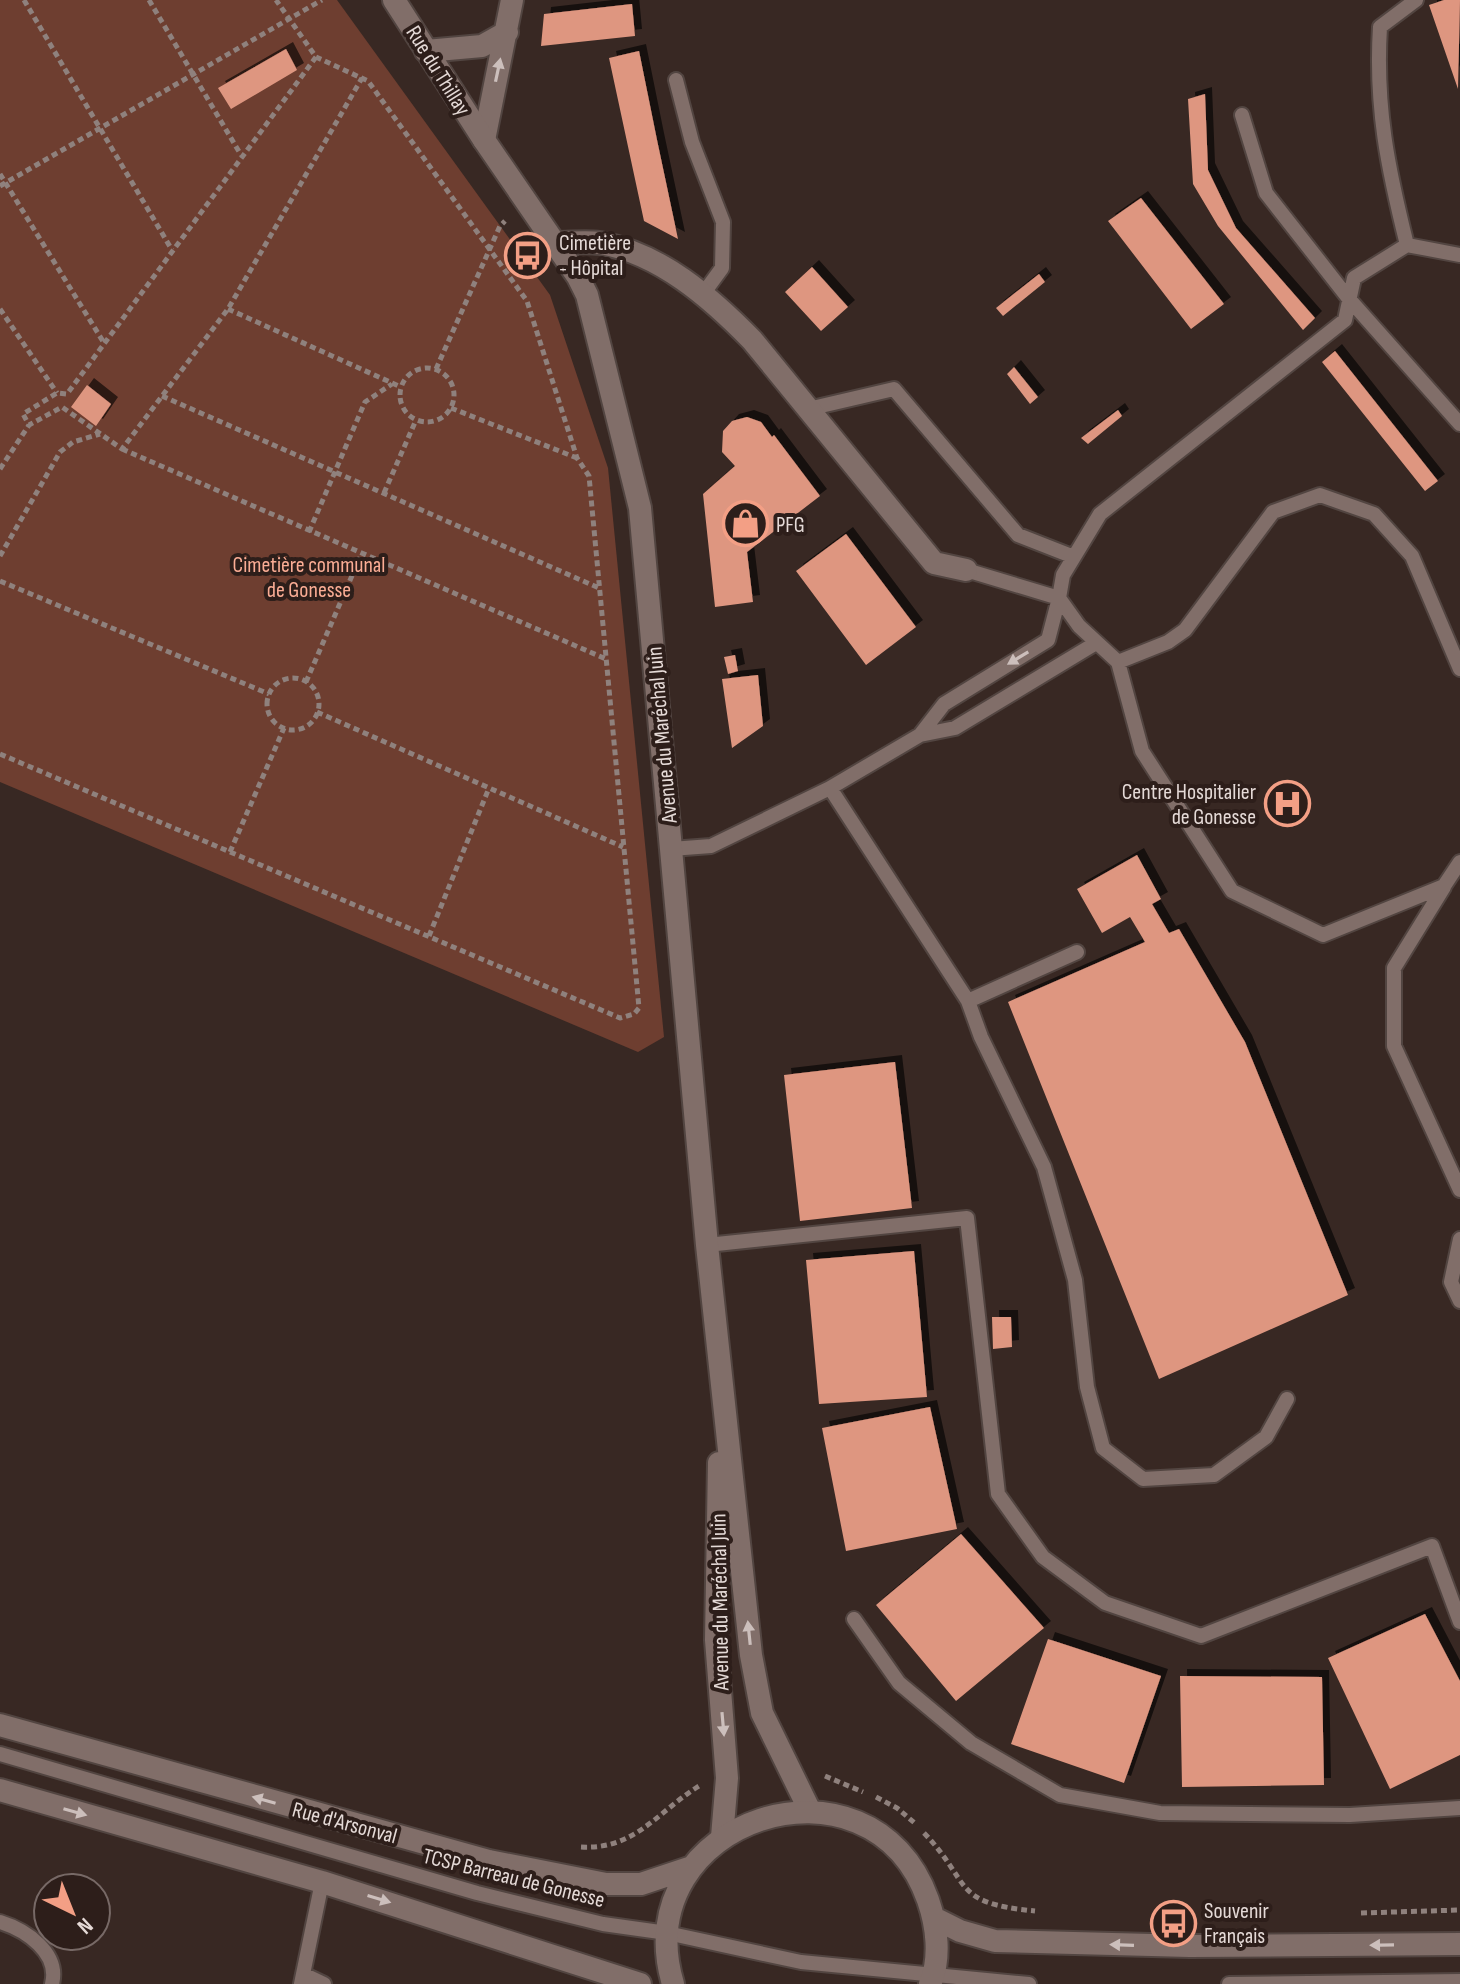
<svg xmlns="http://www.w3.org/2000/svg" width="1460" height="1984" font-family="'Sofia Sans Condensed',sans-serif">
  <defs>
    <filter id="shadow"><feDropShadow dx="7" dy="-7" stdDeviation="0" flood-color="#0009"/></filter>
  </defs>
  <rect width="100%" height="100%" fill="#382823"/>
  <path fill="#6e3e30" d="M0,0h337l213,295 58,173 56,569 -26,15 -638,-270z"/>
  <path fill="#de9680" filter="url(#shadow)" d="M1444,0h16l-2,89 -29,-84z
    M632,4l3,32 -94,10 3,-32z
    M286,49l11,21 -66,39 -13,-21z
    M639,51l18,89 21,99 -34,-18 -35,-163z
    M1205,94l3,76 28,58 79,90 -12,12 -85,-104 -25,-42 -5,-85z
    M1141,198l83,106 -33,25 -83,-108z
    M812,267l36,40 -27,24 -36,-39z
    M1039,274l6,8 -42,34 -7,-8z
    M1335,351l103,130 -13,10 -103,-129z
    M1014,367l24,30 -8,7 -23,-30z
    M87,385l24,19 -15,22 -25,-19z
    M1118,410l4,6 -34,28 -7,-6z
    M747,417l14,5 11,15 2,-2 46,61 -73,56 6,50 -38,5 -12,-113 32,-28 -13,-14 1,-21 9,-10z
    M846,534l70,93 -50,38 -70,-94z
    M735,655l3,16 -10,3 -4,-17z
    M758,675l5,51 -31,22 -10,-69z
    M1137,855l24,44 -9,5 17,29 10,-4 66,113 103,253 -189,84 -151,-377 137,-60 -15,-25 -28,16 -25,-44z
    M895,1062l17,146 -112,13 -16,-146z
    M914,1251l13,146 -108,7 -13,-144z
    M992,1317h19l1,30 -19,2z
    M930,1407l27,122 -111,22 -24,-123z
    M961,1534l83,94 -88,73 -80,-96z
    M1425,1614l35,67v74l-70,34 -62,-131z
    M1048,1639l113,37 -37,107 -113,-39z
    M1180,1676l142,1 2,108 -142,2z"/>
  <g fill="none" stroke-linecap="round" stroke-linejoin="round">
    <defs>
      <path id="service" d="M676,80l16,62 31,80 -1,46 -19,26
        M1242,115l24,78 83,106 111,125
        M1407,245c-19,-76 -32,-138 -27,-218l36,-27
        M1460,255l-53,-10 -53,33 -9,42 -245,194 -37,61 -4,23 20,28 39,36 24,89 90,140 91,44 121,-49 16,-24
        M808,409l86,-20 124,146 56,22
        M1118,662l50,-20 17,-12 88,-118 47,-17 54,19 38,42 48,113
        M920,735l24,-31 104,-64 11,-42 -93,-28
        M830,788l138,213 109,-49
        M671,849l40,-3 119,-58 90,-53 35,-7 141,-85
        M1444,887l-50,81v78l66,144
        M968,1001l13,36 63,130 31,113 12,107 16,61 40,31 71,-4 52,-38 21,-38
        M1460,1239l-9,43 9,19
        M707,1245l260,-27 31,276 45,63 62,46 96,33 231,-90 28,76
        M854,1619l45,64 72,60 89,52 100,18 190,2 110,-7
        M0,1754l477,139 126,31 64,9 134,29 228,22
        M0,1922c26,8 60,31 52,62
        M303,1974l21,10
        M301,1984l21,-102
        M1229,1984l231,-3"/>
      <path id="minor" d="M426,51l56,-5 25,-14
        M484,140l28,-140
        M556,243c14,0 30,-2 44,0 60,10 111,55 152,97l182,223 32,7"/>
      <path id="tertiary" d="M394,0l90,140 94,137 9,18 53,213 67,737 44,410 11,58 48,98
        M719,1463l-3,177 11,138 -5,59"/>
      <path id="secondary" d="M0,1725l489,136 117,23h35l51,-17
        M0,1790l322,92 318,102
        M934,1918l26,13 35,10 195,5 270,-2
        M673,1984c-49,-165 198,-245 255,-84 9,26 13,58 2,84"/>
    </defs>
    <use href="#service" stroke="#524541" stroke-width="18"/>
    <use href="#minor" stroke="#524541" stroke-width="26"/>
    <use href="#tertiary" stroke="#524541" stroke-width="26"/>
    <use href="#secondary" stroke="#524541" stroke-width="26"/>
    <path stroke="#8f817d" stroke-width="5" stroke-dasharray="6 4" stroke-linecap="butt" d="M24,0l148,250
      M149,0l92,155
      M316,57l-249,337 -10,-1 -34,21 6,11 33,-18 60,42 106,-140 134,-231
      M0,174l104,169
      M0,186l322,-186
      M0,309l57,84
      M228,309l173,78
      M400 395a27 27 0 1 1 54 0a27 27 0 1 1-54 0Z
      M436,369l64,-143 5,-5
      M162,396l437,192
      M451,408l126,50
      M122,449l484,210
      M0,469l29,-44
      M384,493l32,-73
      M309,532l56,-130 27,-18
      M0,556l60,-104 13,-10 27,-8
      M0,581l269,113
      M267 704a26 26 0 1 1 52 0a26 26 0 1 1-52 0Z
      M306,682l55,-127
      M317,712l306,135
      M0,754l620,264 14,-4 5,-6 -50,-532 -12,-18 -50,-157 -159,-220 -52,-24 -40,-57
      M230,852l54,-124
      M429,936l60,-148
      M825,1776l38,16
      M876,1797l21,11 20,17
      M924,1833c49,51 26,70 111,78
      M581,1847c54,3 76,-35 118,-61
      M1361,1913l99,-3"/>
    <use href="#service" stroke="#816e69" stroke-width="14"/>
    <use href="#minor" stroke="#816e69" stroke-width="22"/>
    <use href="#tertiary" stroke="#816e69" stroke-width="22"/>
    <use href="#secondary" stroke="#816e69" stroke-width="22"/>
  </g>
  <defs><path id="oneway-solid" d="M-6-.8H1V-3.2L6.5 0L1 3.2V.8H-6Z" transform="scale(2)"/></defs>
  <g fill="#ccbfbc">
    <use href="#oneway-solid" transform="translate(498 70) rotate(-78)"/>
    <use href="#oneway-solid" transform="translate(1018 658) rotate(149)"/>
    <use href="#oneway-solid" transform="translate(749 1633) rotate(-96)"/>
    <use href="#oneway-solid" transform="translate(723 1724) rotate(85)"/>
    <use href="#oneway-solid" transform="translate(264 1800) rotate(-164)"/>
    <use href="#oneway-solid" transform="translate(75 1812) rotate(16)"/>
    <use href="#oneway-solid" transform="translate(379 1899) rotate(17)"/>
    <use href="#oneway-solid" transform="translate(1122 1945) rotate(-178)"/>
    <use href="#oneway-solid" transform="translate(1382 1945) rotate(179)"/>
  </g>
  <defs>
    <symbol id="bus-ring" viewBox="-11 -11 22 22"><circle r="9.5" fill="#2d1e1a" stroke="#f39f85" stroke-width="1.5"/><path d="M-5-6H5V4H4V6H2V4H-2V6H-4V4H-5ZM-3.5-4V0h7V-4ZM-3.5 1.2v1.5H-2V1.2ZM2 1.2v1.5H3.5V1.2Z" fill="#f39f85"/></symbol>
    <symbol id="shop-ring" viewBox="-11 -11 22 22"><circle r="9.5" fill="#2d1e1a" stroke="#f39f85" stroke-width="1.5"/><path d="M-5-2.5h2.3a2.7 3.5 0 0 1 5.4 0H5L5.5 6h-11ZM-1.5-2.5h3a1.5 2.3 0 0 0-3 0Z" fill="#f39f85"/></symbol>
    <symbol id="hospital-ring" viewBox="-11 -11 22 22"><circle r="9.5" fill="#2d1e1a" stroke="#f39f85" stroke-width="1.5"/><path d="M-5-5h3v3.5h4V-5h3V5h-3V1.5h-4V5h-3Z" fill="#f39f85"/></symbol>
  </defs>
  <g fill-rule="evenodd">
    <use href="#bus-ring" x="502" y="230" width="51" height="51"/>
    <use href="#shop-ring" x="720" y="498" width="51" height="51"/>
    <use href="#hospital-ring" x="1262" y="778" width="51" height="51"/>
    <use href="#bus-ring" x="1148" y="1898" width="51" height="51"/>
  </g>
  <g text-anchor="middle" stroke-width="8" stroke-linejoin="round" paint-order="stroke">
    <g font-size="22" fill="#e5dad7" stroke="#2d1e1a">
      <text transform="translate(439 70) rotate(58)" y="8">Rue du Thillay</text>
      <text transform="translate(661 735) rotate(-95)" y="8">Avenue du Maréchal Juin</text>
      <text transform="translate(719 1602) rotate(-91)" y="8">Avenue du Maréchal Juin</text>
      <text transform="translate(345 1822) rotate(15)" y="8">Rue d'Arsonval</text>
      <text transform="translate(514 1877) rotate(14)" y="8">TCSP Barreau de Gonesse</text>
    </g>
    <g font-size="22" fill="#e5dad7" stroke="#2d1e1a" text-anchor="start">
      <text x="559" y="250">Cimetière<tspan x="559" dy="25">- Hôpital</tspan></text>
      <text x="776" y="532">PFG</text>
      <text x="1256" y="799" text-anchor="end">Centre Hospitalier<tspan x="1256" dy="25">de Gonesse</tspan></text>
      <text x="1204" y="1918">Souvenir<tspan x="1204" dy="25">Français</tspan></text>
    </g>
    <g font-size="22" fill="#fbad95" stroke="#2d1e1a">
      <text x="309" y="572">Cimetière communal<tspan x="309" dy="25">de Gonesse</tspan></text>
    </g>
  </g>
  <g transform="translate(72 1912) rotate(137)"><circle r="38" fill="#2d1e1a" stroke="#776966" stroke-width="2"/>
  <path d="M0-6L14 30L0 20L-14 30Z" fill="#f39f85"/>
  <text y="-12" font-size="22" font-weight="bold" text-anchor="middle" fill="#e5dad7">N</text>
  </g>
</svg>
